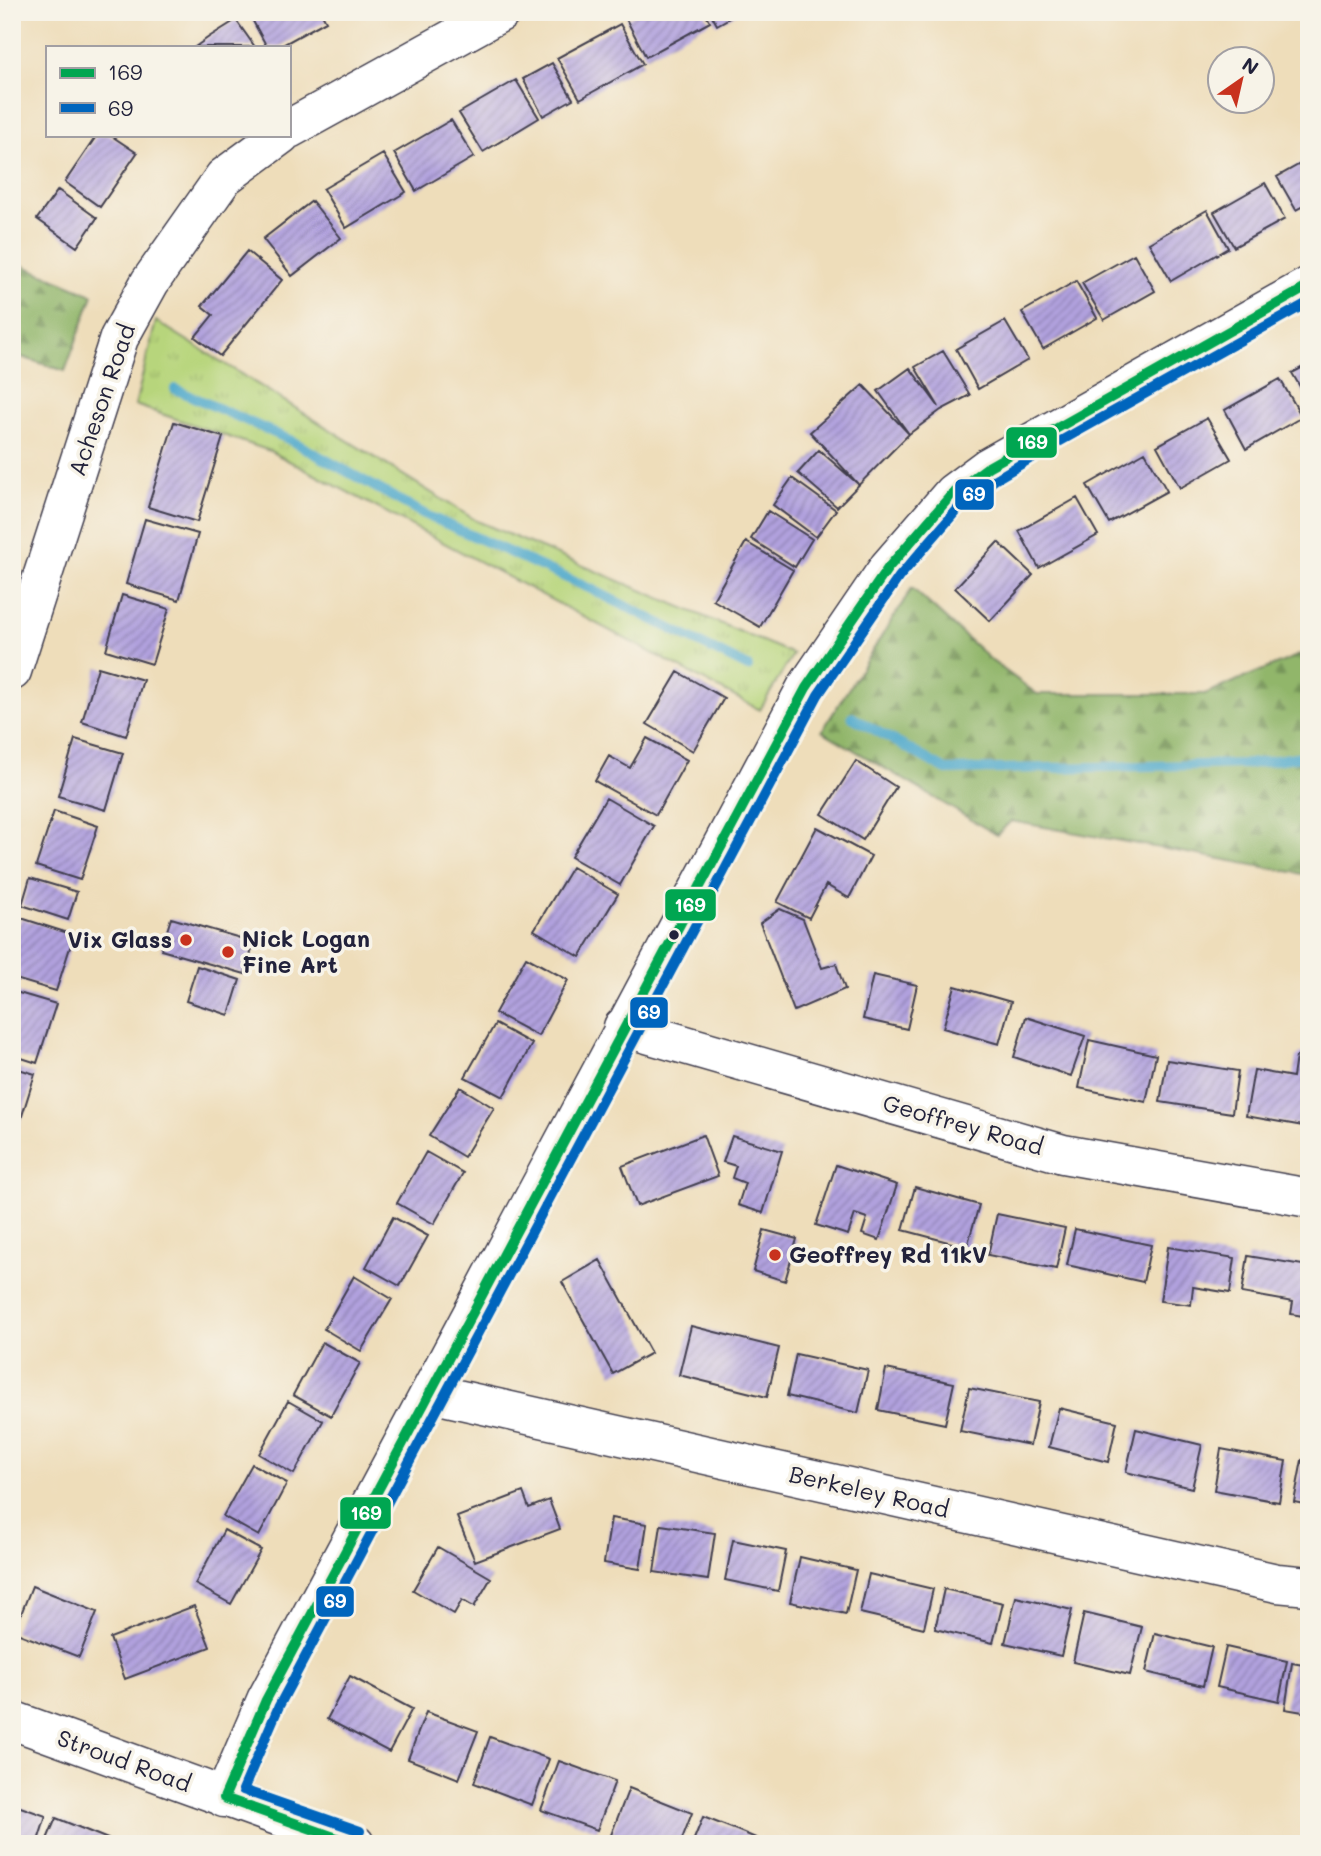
<svg xmlns="http://www.w3.org/2000/svg" width="1321" height="1856" font-family="Mali,sans-serif">
  <defs>
    <pattern id="grass-tufts" width="24" height="20" patternUnits="userSpaceOnUse" patternTransform="scale(1.75)"><rect width="24" height="20" fill="#b7d57b"/><path d="M3 7l-1-3M5 7V3M7 7l1-3M15 17l-1-3M17 17v-4M19 17l1-3" fill="none" stroke="#9db76b"/></pattern>
    <pattern id="forest-firs" width="22" height="20" patternUnits="userSpaceOnUse" patternTransform="scale(1.75)"><rect width="22" height="20" fill="#91b66b"/><path d="M5 1l3.5 6h-7zM16 11l3.5 6h-7z" fill="#769459"/></pattern>
    <pattern id="building-hatch" width="6" height="6" patternUnits="userSpaceOnUse" patternTransform="scale(1.75)"><rect width="6" height="6" fill="#b1a1de"/><path d="M-1 1l2-2M0 6l6-6M5 7l2-2" fill="none" stroke="#9083b5"/></pattern>
  </defs>
  <rect width="100%" height="100%" fill="#f7f3e8"/>
  <filter id="ink" filterUnits="userSpaceOnUse"><feTurbulence type="fractalNoise" baseFrequency=".0143" numOctaves="2"/><feDisplacementMap in="SourceGraphic" scale="14" xChannelSelector="R" yChannelSelector="G"/><feConvolveMatrix kernelMatrix="1 2 1 2 8 2 1 2 1" color-interpolation-filters="sRGB"/></filter>
  <filter id="wash" filterUnits="userSpaceOnUse"><feTurbulence type="fractalNoise" baseFrequency=".00686" numOctaves="4" result="noise"/><feDisplacementMap in="SourceGraphic" scale="28" xChannelSelector="R" yChannelSelector="G"/><feGaussianBlur stdDeviation="1.57" result="paint"/><feColorMatrix in="noise" values="0 0 0 0 0 0 0 0 0 0 0 0 0 0 0 0 0 1.4 0 .05"/><feComposite in="paint" operator="in"/></filter>
  <g filter="url(#wash)">
    <rect width="100%" height="100%" fill="#eeddba"/>
    <path fill="url(#grass-tufts)" stroke="#6c7c5b" stroke-width="2" d="M156,321l321,200 316,133 -33,56 -490,-259 -135,-46z"/>
    <path fill="url(#forest-firs)" stroke="#5a6c53" stroke-width="2" d="M12,261l81,34 -28,76 -53,-17z
      M912,588l80,73 45,33h168l104,-43v224l-298,-54 -14,14 -175,-104z"/>
    <g fill="none" stroke-linecap="round" stroke-linejoin="round">
      <path stroke="#4ca7ca" stroke-width="10" d="M175,389l115,51 134,74 167,75 157,78
        M852,717l94,53 303,-6 60,-9"/>
    </g>
    <g id="blocks">
      <path fill="url(#building-hatch)" d="M248,12h73l5,9 -47,26h-12z
        M638,12h66l6,10 -64,35 -20,-38z
        M710,12h30l-23,13z
        M236,20l19,27h-60l14,-10z
        M620,24l23,40 -63,35 -23,-41z
        M552,63l21,36 -30,17 -20,-37z
        M516,80l23,38 -56,34 -24,-39z
        M451,120l23,37 -58,34 -22,-38z
        M97,135h13l27,18 -37,54 -35,-25z
        M383,154l23,38 -60,36 -23,-39z
        M1309,159v44l-13,7 -19,-33z
        M1265,183l20,36 -51,28 -20,-35z
        M58,190l39,28 -20,29 -40,-28z
        M312,201l29,37 -49,38 -29,-37z
        M1207,210l21,38 -57,33 -22,-38z
        M247,251l35,29 -62,76 -25,-19 18,-22 -11,-9z
        M1134,254l21,37 -51,29 -22,-37z
        M1076,281l21,37 -54,31 -21,-37z
        M1005,321l23,39 -50,29 -22,-40z
        M943,351l27,44 -29,15 -32,24 -72,73 -39,-34 21,-23 39,34 -48,-52 53,-47 46,49 -31,-43 32,-23 29,39 -24,-40z
        M1309,364v38l-17,-29z
        M1280,379l22,38 -56,32 -21,-39z
        M1207,418l24,41 -51,29 -23,-42z
        M174,422l49,15 -26,85 -49,-15z
        M1145,452l22,39 -58,32 -22,-38z
        M792,478l44,32 -20,27 -43,-32z
        M1077,498l21,37 -59,33 -20,-37z
        M768,511l44,28 -17,28 -44,-28z
        M145,519l53,15 -19,66 -53,-16z
        M746,542l47,28 -33,57 -47,-27z
        M998,542l35,33 -43,46 -35,-33z
        M122,595l47,14 -17,55 -46,-14z
        M98,667l45,13 -17,56 -44,-14z
        M678,672l46,26 -31,53 -46,-27z
        M647,738l40,22 -31,55 -61,-34 14,-25 21,12z
        M75,739l48,14 -17,57 -48,-14z
        M856,761l40,26 -33,53 -41,-26z
        M606,798l48,28 -34,59 -49,-28z
        M54,811l44,15 -18,54 -44,-14z
        M817,827l54,29 -22,42 -23,-13 -17,33 -32,-16z
        M572,867l46,27 -38,63 -46,-27z
        M30,878l47,14 -9,28 -46,-15z
        M780,909l23,10 19,49 14,-4 9,25 -51,22 -34,-88z
        M21,918l53,17 -18,56 -44,-13v-34z
        M171,918l83,24 -9,32 -84,-24z
        M526,957l42,23 -30,56 -43,-23z
        M197,966l43,14 -11,35 -43,-14z
        M873,975l44,10 -10,44 -44,-10z
        M955,986l56,16 -12,42 -56,-16z
        M12,991l44,13 -19,59 -25,-8z
        M1026,1017l59,19 -14,40 -57,-19z
        M495,1024l37,20 -29,53 -38,-20z
        M1089,1040l67,15 -10,47 -67,-14z
        M1301,1053l8,1v73l-63,-11 8,-46 39,7 3,-20z
        M1167,1060l71,11 -6,42 -72,-11z
        M12,1067l23,7 -18,58 -5,-1z
        M460,1087l34,21 -30,49 -35,-21z
        M703,1135l15,41 -81,30 -15,-40z
        M732,1136l50,15 -19,62 -25,-8 7,-22 -13,-5 4,-12 -13,-4z
        M426,1152l37,21 -29,51 -37,-21z
        M836,1165l61,20 -18,55 -17,-6 5,-16 -12,-4 -7,21 -32,-10z
        M915,1187l64,18 -12,42 -64,-17z
        M997,1214l68,14 -9,41 -68,-14z
        M393,1217l35,19 -28,50 -34,-19z
        M1075,1229l76,16 -8,37 -76,-17z
        M764,1230l33,9 -12,42 -32,-10z
        M1168,1247l67,11 -5,35 -37,-6 -2,18 -31,-4z
        M1248,1256l61,10v51l-18,-3 2,-12 -51,-9z
        M600,1260l51,93 -38,21 -51,-92z
        M354,1276l38,23 -31,52 -37,-22z
        M691,1326l88,22 -12,49 -88,-22z
        M322,1342l38,21 -29,53 -38,-21z
        M796,1354l72,16 -10,43 -71,-17z
        M886,1369l68,14 -9,41 -67,-14z
        M969,1388l70,14 -9,43 -70,-14z
        M288,1401l35,20 -29,53 -35,-20z
        M1059,1408l58,14 -9,40 -59,-15z
        M1136,1429l66,16 -10,43 -66,-16z
        M1221,1449l65,12 -7,41 -65,-12z
        M1302,1460l7,2v43l-15,-3z
        M252,1464l35,19 -28,53 -36,-20z
        M523,1492l6,16 20,-8 11,29 -85,32 -18,-44z
        M611,1518l36,6 -7,45 -36,-6z
        M661,1525l54,8 -7,47 -54,-8z
        M224,1530l37,20 -30,54 -36,-20z
        M733,1540l53,11 -8,40 -53,-11z
        M438,1547l53,31 -17,29 -12,-7 -8,14 -41,-24z
        M800,1557l56,13 -10,44 -56,-12z
        M869,1574l64,15 -9,39 -64,-15z
        M32,1586l65,26 -18,45 -65,-25z
        M944,1589l59,14 -10,40 -58,-14z
        M1016,1597l56,13 -11,46 -56,-13z
        M194,1606l16,41 -85,32 -15,-41z
        M1084,1613l58,14 -12,48 -57,-13z
        M1155,1633l57,14 -9,39 -57,-14z
        M1226,1647l61,14 -8,40 -62,-14z
        M1292,1663l17,3v47l-24,-4z
        M350,1676l62,33 -23,43 -62,-33z
        M426,1712l52,19 -19,48 -51,-20z
        M490,1737l59,22 -17,46 -58,-22z
        M559,1761l56,20 -18,49 -56,-20z
        M629,1788l63,25 -12,31h-47l-22,-9z
        M12,1804l34,12 -9,28h-25z
        M703,1817l36,14 31,13h-78z
        M56,1818l64,26h-75z"/>
    </g>
  </g>
  <g filter="url(#ink)">
    <use href="#blocks" fill-opacity="0" stroke="#413e4e" stroke-width="2"/>
    <g fill="none" stroke-linecap="round" stroke-linejoin="round">
      <defs>
        <path id="minor" d="M289,129l212,-117
          M12,671l107,-333 31,-56 74,-105 57,-42
          M623,1027l440,127 246,44
          M430,1393l847,190 32,3
          M12,1720l343,124
          M224,1798l42,-98 540,-1012 82,-120 65,-75 35,-26 321,-181"/>
      </defs>
      <use href="#minor" stroke="#413e4e" stroke-width="41"/>
      <use href="#minor" stroke="#fff" stroke-width="38"/>
      <defs>
        <path id="bus-1" d="M224,1798l42,-98 540,-1012 82,-120 65,-75 35,-26 321,-181
          M224,1798l130,46"/>
        <path id="bus-2" d="M360,1831l-117,-41 36,-84 539,-1011 81,-118 64,-74 33,-24 52,-31 261,-146"/>
      </defs>
      <use href="#bus-1" stroke="#f7f3e8" stroke-width="16"/>
      <use href="#bus-2" stroke="#f7f3e8" stroke-width="16"/>
      <use href="#bus-1" stroke="#00a651" stroke-width="10"/>
      <use href="#bus-2" stroke="#0065bd" stroke-width="10"/>
    </g>
  </g>
  <circle fill="#22223b" stroke="#f7f3e8" stroke-width="2.5" cx="674" cy="935" r="6"/>
  <g fill="#c8321e" stroke="#f7f3e8" stroke-width="2.5">
    <circle cx="186" cy="940" r="7"/>
    <circle cx="228" cy="952" r="7"/>
    <circle cx="775" cy="1255" r="7"/>
  </g>
  <g text-anchor="middle" stroke-width="7" stroke-linejoin="round" paint-order="stroke">
    <g font-size="23" fill="#22223b" stroke="#f7f3e8">
      <text transform="translate(102 400) rotate(-71)" y="8">Acheson Road</text>
      <text transform="translate(963 1125) rotate(16)" y="8">Geoffrey Road</text>
      <text transform="translate(869 1492) rotate(13)" y="8">Berkeley Road</text>
      <text transform="translate(124 1761) rotate(20)" y="8">Stroud Road</text>
    </g>
    <g font-size="23" font-weight="bold" fill="#22223b" stroke="#f7f3e8" text-anchor="start">
      <text x="242" y="947">Nick Logan<tspan x="242" dy="26">Fine Art</tspan></text>
      <text x="172" y="948" text-anchor="end">Vix Glass</text>
      <text x="789" y="1263">Geoffrey Rd 11kV</text>
    </g>
  </g>
  <g stroke="#f7f3e8" stroke-width="2.5">
    <rect x="1005" y="426" width="53" height="33" rx="7" fill="#00a651"/>
    <rect x="954" y="478" width="41" height="33" rx="7" fill="#0065bd"/>
    <rect x="664" y="888" width="53" height="34" rx="7" fill="#00a651"/>
    <rect x="629" y="996" width="40" height="33" rx="7" fill="#0065bd"/>
    <rect x="339" y="1496" width="53" height="34" rx="7" fill="#00a651"/>
    <rect x="315" y="1585" width="40" height="33" rx="7" fill="#0065bd"/>
  </g>
  <g font-size="19" text-anchor="middle" font-weight="bold" fill="#fff">
    <text x="1032" y="449">169</text>
    <text x="974" y="501">69</text>
    <text x="690" y="912">169</text>
    <text x="649" y="1019">69</text>
    <text x="366" y="1520">169</text>
    <text x="335" y="1608">69</text>
  </g>
  <rect width="1321" height="1856" fill="none" stroke="#f7f3e8" stroke-width="42"/>
  <rect x="46" y="46" width="245" height="91" fill="#f7f3e8" stroke="#a29fa3" stroke-width="2"/>
  <rect x="60" y="68" width="35" height="10" fill="#00a651" stroke="#a29fa3" stroke-width="2"/>
  <text x="108" y="80" font-size="21" fill="#22223b">169</text>
  <rect x="60" y="103" width="35" height="10" fill="#0065bd" stroke="#a29fa3" stroke-width="2"/>
  <text x="108" y="116" font-size="21" fill="#22223b">69</text>
  <g transform="translate(1241 80) rotate(34)"><circle r="33" fill="#f7f3e8" stroke="#a29fa3" stroke-width="2"/>
  <path d="M0-5L12 26L0 18L-12 26Z" fill="#c8321e"/>
  <text y="-10" font-size="19" font-weight="bold" text-anchor="middle" fill="#22223b">N</text>
  </g>
</svg>
